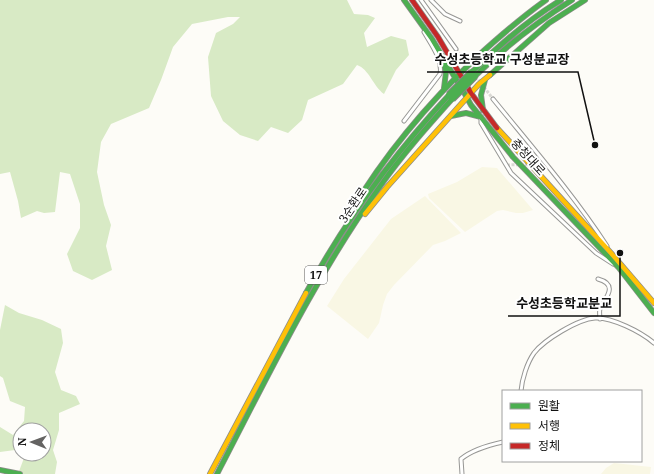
<svg xmlns="http://www.w3.org/2000/svg" width="654" height="474" font-family="'Noto Serif','Noto Sans KR',serif">
  <rect width="100%" height="100%" fill="#fdfcf7"/>
  <path fill="#f9f7e4" d="M482,167l15,1 36,42 -10,3h-7l-13,-3 -6,1 -32,21 -36,-34 -1,-4 29,-12z
    M425,196l36,37 -16,8 -12,4 -39,40 -7,9 -4,11 -4,18 -11,16 -41,-33 17,-27 47,-60z
    M614,463l37,4 -1,7h-49l5,-6z"/>
  <path fill="#d8eac5" fill-rule="evenodd" d="M0,0h347l7,14 14,1 7,3 -11,15 3,14 24,-11 15,4 3,15 -13,15 -12,24c-11,-8 -15,-25 -27,-29l-14,19 -35,16 -6,20 -14,13 -17,-6 -13,14 -18,-6 -17,-14 -12,-25 -3,-39 8,-24 17,-9 7,-7h-12l-36,7 -19,23 -12,33 -12,28 -38,16 -10,18 -4,30 7,33 7,20 -5,21 6,24 -20,10 -19,-9 -6,-17 13,-26v-24l-10,-30 -10,-2 -5,40 -11,1 -7,-2 -16,7 -3,-17 -8,-29 -10,2z
    M5,305l14,8 23,7 19,9 2,14 -8,29 6,18 15,6 4,8 -21,9v17l-6,20 4,12 -2,12h-37l6,-16 -9,-8 -15,2v-25l13,8 11,-14 1,-14 -15,-6 -7,-23 -3,-2v-46zM20,430h24v24h-24z"/>
  <g fill="none" stroke-linecap="round" stroke-linejoin="round">
    <path stroke="#dad9d4" stroke-width="3" stroke-dasharray="3 1.5" stroke-linecap="butt" d="M456,49l8,11
      M468,65l13,18
      M484,87l9,12
      M507,165l33,-1 4,-3"/>
    <defs>
      <path id="street" d="M421,0l35,49
        M431,0l14,14 15,7
        M493,99c39,48 80,95 114,147
        M481,117v6l30,50 85,80 17,11
        M404,121l36,-47c3,-14 -9,-30 -16,-42
        M598,279c22,6 6,20 2,30 -1,3 0,7 0,10
        M521,391c1,-12 6,-28 13,-38 10,-13 44,-34 61,-35 17,-1 46,14 59,25
        M462,474l-1,-15c11,-9 28,-14 42,-17"/>
      <path id="fast" d="M404,0l28,39 25,42
        M442,56l4,16 -2,16
        M472,72c27,-27 56,-52 89,-72
        M490,75l59,-52 36,-23
        M475,76c30,-29 62,-54 97,-76
        M461,87l10,18 42,52 106,111 35,45
        M483,110l-2,-15 4,-15
        M451,116l15,-3 15,4
        M350,213c35,-59 78,-110 128,-157 22,-20 44,-39 68,-56
        M306,293c39,-72 87,-138 143,-198
        M0,470l20,4
        M217,474c51,-98 99,-199 164,-289 21,-30 46,-58 71,-86"/>
      <path id="slow" d="M449,56l9,5 14,-1
        M497,128l114,125 43,50
        M365,214l22,-27 92,-103 11,-9
        M210,474l96,-181"/>
      <path id="jam" d="M412,0l26,37 33,56 26,35"/>
    </defs>
    <use href="#street" stroke="#979795" stroke-width="5"/>
    <use href="#fast" stroke="#8e8d8b" stroke-width="6"/>
    <use href="#slow" stroke="#8e8d8b" stroke-width="6"/>
    <use href="#jam" stroke="#8e8d8b" stroke-width="6"/>
    <use href="#street" stroke="#fffffe" stroke-width="3"/>
    <use href="#fast" stroke="#4caf50" stroke-width="4.5"/>
    <use href="#slow" stroke="#ffc107" stroke-width="4.5"/>
    <use href="#jam" stroke="#c62828" stroke-width="4.5"/>
    <defs>
      <path id="fast-bridge" d="M449,95l23,-23
        M452,99l23,-23"/>
    </defs>
    <use href="#fast-bridge" stroke="#858482" stroke-width="8" stroke-linecap="butt"/>
    <use href="#fast-bridge" stroke="#4caf50" stroke-width="6"/>
  </g>
  <g text-anchor="middle" stroke-width="4" stroke-linejoin="round" paint-order="stroke">
    <rect fill="#fff" stroke="#585858" stroke-width="1" x="305" y="266" width="22" height="18" rx="3"/>
    <g font-size="11" font-weight="bold" fill="#111">
      <text x="316" y="279">17</text>
    </g>
    <g font-size="12" fill="#111" stroke="#fff">
      <text transform="translate(528 157) rotate(48)" y="4">충청대로</text>
      <text transform="translate(353 205) rotate(-56)" y="4">3순환로</text>
    </g>
  </g>
  <path fill="none" stroke="#111" stroke-width="1.5" d="M595 145L578 72H427M620 253L620 316H508"/>
  <g fill="#111" stroke="#fff" stroke-width="1.5">
    <circle cx="595" cy="145" r="4"/>
    <circle cx="620" cy="253" r="4"/>
  </g>
  <g font-size="13" text-anchor="middle" font-weight="bold" fill="#111" stroke="#fff" stroke-width="4" stroke-linejoin="round" paint-order="stroke">
    <text x="502" y="64">수성초등학교 구성분교장</text>
    <text x="564" y="308">수성초등학교분교</text>
  </g>
  <rect x="502" y="390" width="140" height="72" fill="#ffffff" stroke="#a0a0a0"/>
  <rect x="510" y="403" width="20" height="6" fill="#4caf50" stroke="#a0a0a0"/>
  <text x="538" y="410" font-size="12" fill="#111111">원활</text>
  <rect x="510" y="423" width="20" height="6" fill="#ffc107" stroke="#a0a0a0"/>
  <text x="538" y="430" font-size="12" fill="#111111">서행</text>
  <rect x="510" y="443" width="20" height="6" fill="#c62828" stroke="#a0a0a0"/>
  <text x="538" y="450" font-size="12" fill="#111111">정체</text>
  <g transform="translate(32 442) rotate(271)"><circle r="19" fill="#ffffff" stroke="#a0a0a0"/>
  <path d="M0-3L7 15L0 10L-7 15Z" fill="#646362"/>
  <text y="-6" font-size="11" font-weight="bold" text-anchor="middle" fill="#111111">N</text>
  </g>
</svg>
